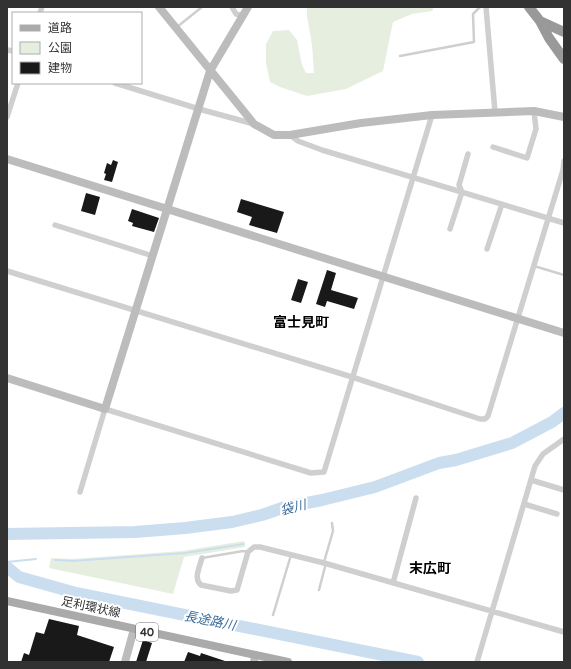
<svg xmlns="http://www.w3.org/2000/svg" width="571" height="669" font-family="'Varela Round','Noto Sans JP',sans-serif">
  <rect width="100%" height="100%" fill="#fff"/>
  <path fill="#e6efdf" d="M307,7h127l-2,4 -20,3 -19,8 -10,49 -37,18 -39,7 -27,-9 -10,-5 -4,-19v-19l7,-13 16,-1 8,10 5,25 4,8h8l-2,-28 -5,-29z
    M244,541l1,6 -61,10 -11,37 -124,-26 2,-10 22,1 109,-8z"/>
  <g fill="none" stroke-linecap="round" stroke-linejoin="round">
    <path stroke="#cbdeef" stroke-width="2" d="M55,560l18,1 112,-8 59,-9
      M7,562l29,-3"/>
    <path stroke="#cbdeef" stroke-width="12" d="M7,534l128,-2 50,-4 47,-6 30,-7 20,-7 40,-8 53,-13 64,-24 17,-3 56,-17 40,-21 12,-9
      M7,567l12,10 57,16 342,69"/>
  </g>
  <path fill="#191919" d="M113,160l5,2 -6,20 -8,-2 2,-6 -2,-1 3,-10 4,2z
    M86,193l14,4 -5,18 -14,-4z
    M241,199l43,13 -7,21 -28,-8 3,-8 -15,-5z
    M132,209l27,9 -5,14 -22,-6 1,-3 -5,-2z
    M327,270l9,3 -5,17 27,8 -4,11 -27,-8 -2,6 -9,-3z
    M298,279l10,3 -7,21 -10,-3z
    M49,619l30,7 -2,9 37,12 -5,15h-88l3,-9 5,2 7,-23 8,2z
    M143,640l9,3 -6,19h-10z
    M188,652l12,4 1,-3 24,8v1h-41z"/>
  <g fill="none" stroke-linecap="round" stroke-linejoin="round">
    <path stroke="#cfcfcf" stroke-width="2.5" d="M177,27l25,-20
      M400,56l74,-14 -1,-28 7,-7
      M534,266l30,9
      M202,558l41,-7 5,1
      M324,562l9,-31 -1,-8
      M319,590l7,-27
      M273,615l18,-60"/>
    <path stroke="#cfcfcf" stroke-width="5.5" d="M232,7l4,7 8,2
      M486,7l9,105
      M40,13l2,-6
      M7,50l6,1
      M115,83l84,26 55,15
      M7,117l11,-34
      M290,135l8,6 24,9 242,73
      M493,147l34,11 9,-29 -2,-18
      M55,225l98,31
      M450,229l12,-37 -3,-7 9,-31
      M487,249l15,-45
      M7,271l345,106 128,42h5l3,-3 75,-246 1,-9
      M531,480l33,10
      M80,492l25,-83 206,64 13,-1 108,-357
      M524,504l33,10
      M202,558c-2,8 -9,21 -1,27l30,6 6,-1 11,-38 6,-5h6l64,16 240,69
      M393,583l23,-85
      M477,662l58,-196 8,-12 21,-15"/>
    <path stroke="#bcbcbc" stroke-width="8" d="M159,7l95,117 20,11h16l71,-12 71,-8 102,-4 30,6
      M7,159l557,174
      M7,378l98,31 105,-338 38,-64
      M125,662l9,-33
      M254,662l1,-6"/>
    <path stroke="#aaa" stroke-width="8" d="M7,601l281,61"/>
    <path stroke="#999" stroke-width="10" d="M529,7l11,14 24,11
      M540,21l9,17 15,21"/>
  </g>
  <g text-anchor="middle" stroke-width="4" stroke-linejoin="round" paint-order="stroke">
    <rect fill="#fff" stroke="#707070" stroke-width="1" x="136" y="623" width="22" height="18" rx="3"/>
    <g font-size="11" font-weight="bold" fill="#323232">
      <text x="147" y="636">40</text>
    </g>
    <g font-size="12" fill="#323232" stroke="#fff">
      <text transform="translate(91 607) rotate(12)" y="4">足利環状線</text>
    </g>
    <g font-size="13" font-style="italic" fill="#396c9b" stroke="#fff">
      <text transform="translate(293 507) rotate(-14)" y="5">袋川</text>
      <text transform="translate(210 620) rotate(11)" y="5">長途路川</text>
    </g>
    <g font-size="14" font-weight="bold" fill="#000" stroke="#fff">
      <text x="301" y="327">富士見町</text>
      <text x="430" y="573">末広町</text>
    </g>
  </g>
  <rect width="571" height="669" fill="none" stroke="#323232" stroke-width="16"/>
  <rect x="12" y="12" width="130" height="72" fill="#ffffff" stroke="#adadad"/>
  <rect x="20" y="25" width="20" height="6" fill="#aaaaaa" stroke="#adadad"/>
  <text x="48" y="32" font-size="12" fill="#323232">道路</text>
  <rect x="20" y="42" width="20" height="12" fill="#e6efdf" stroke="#adadad"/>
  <text x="48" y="52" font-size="12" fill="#323232">公園</text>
  <rect x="20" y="62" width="20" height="12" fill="#191919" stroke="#adadad"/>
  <text x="48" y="72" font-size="12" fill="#323232">建物</text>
</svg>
